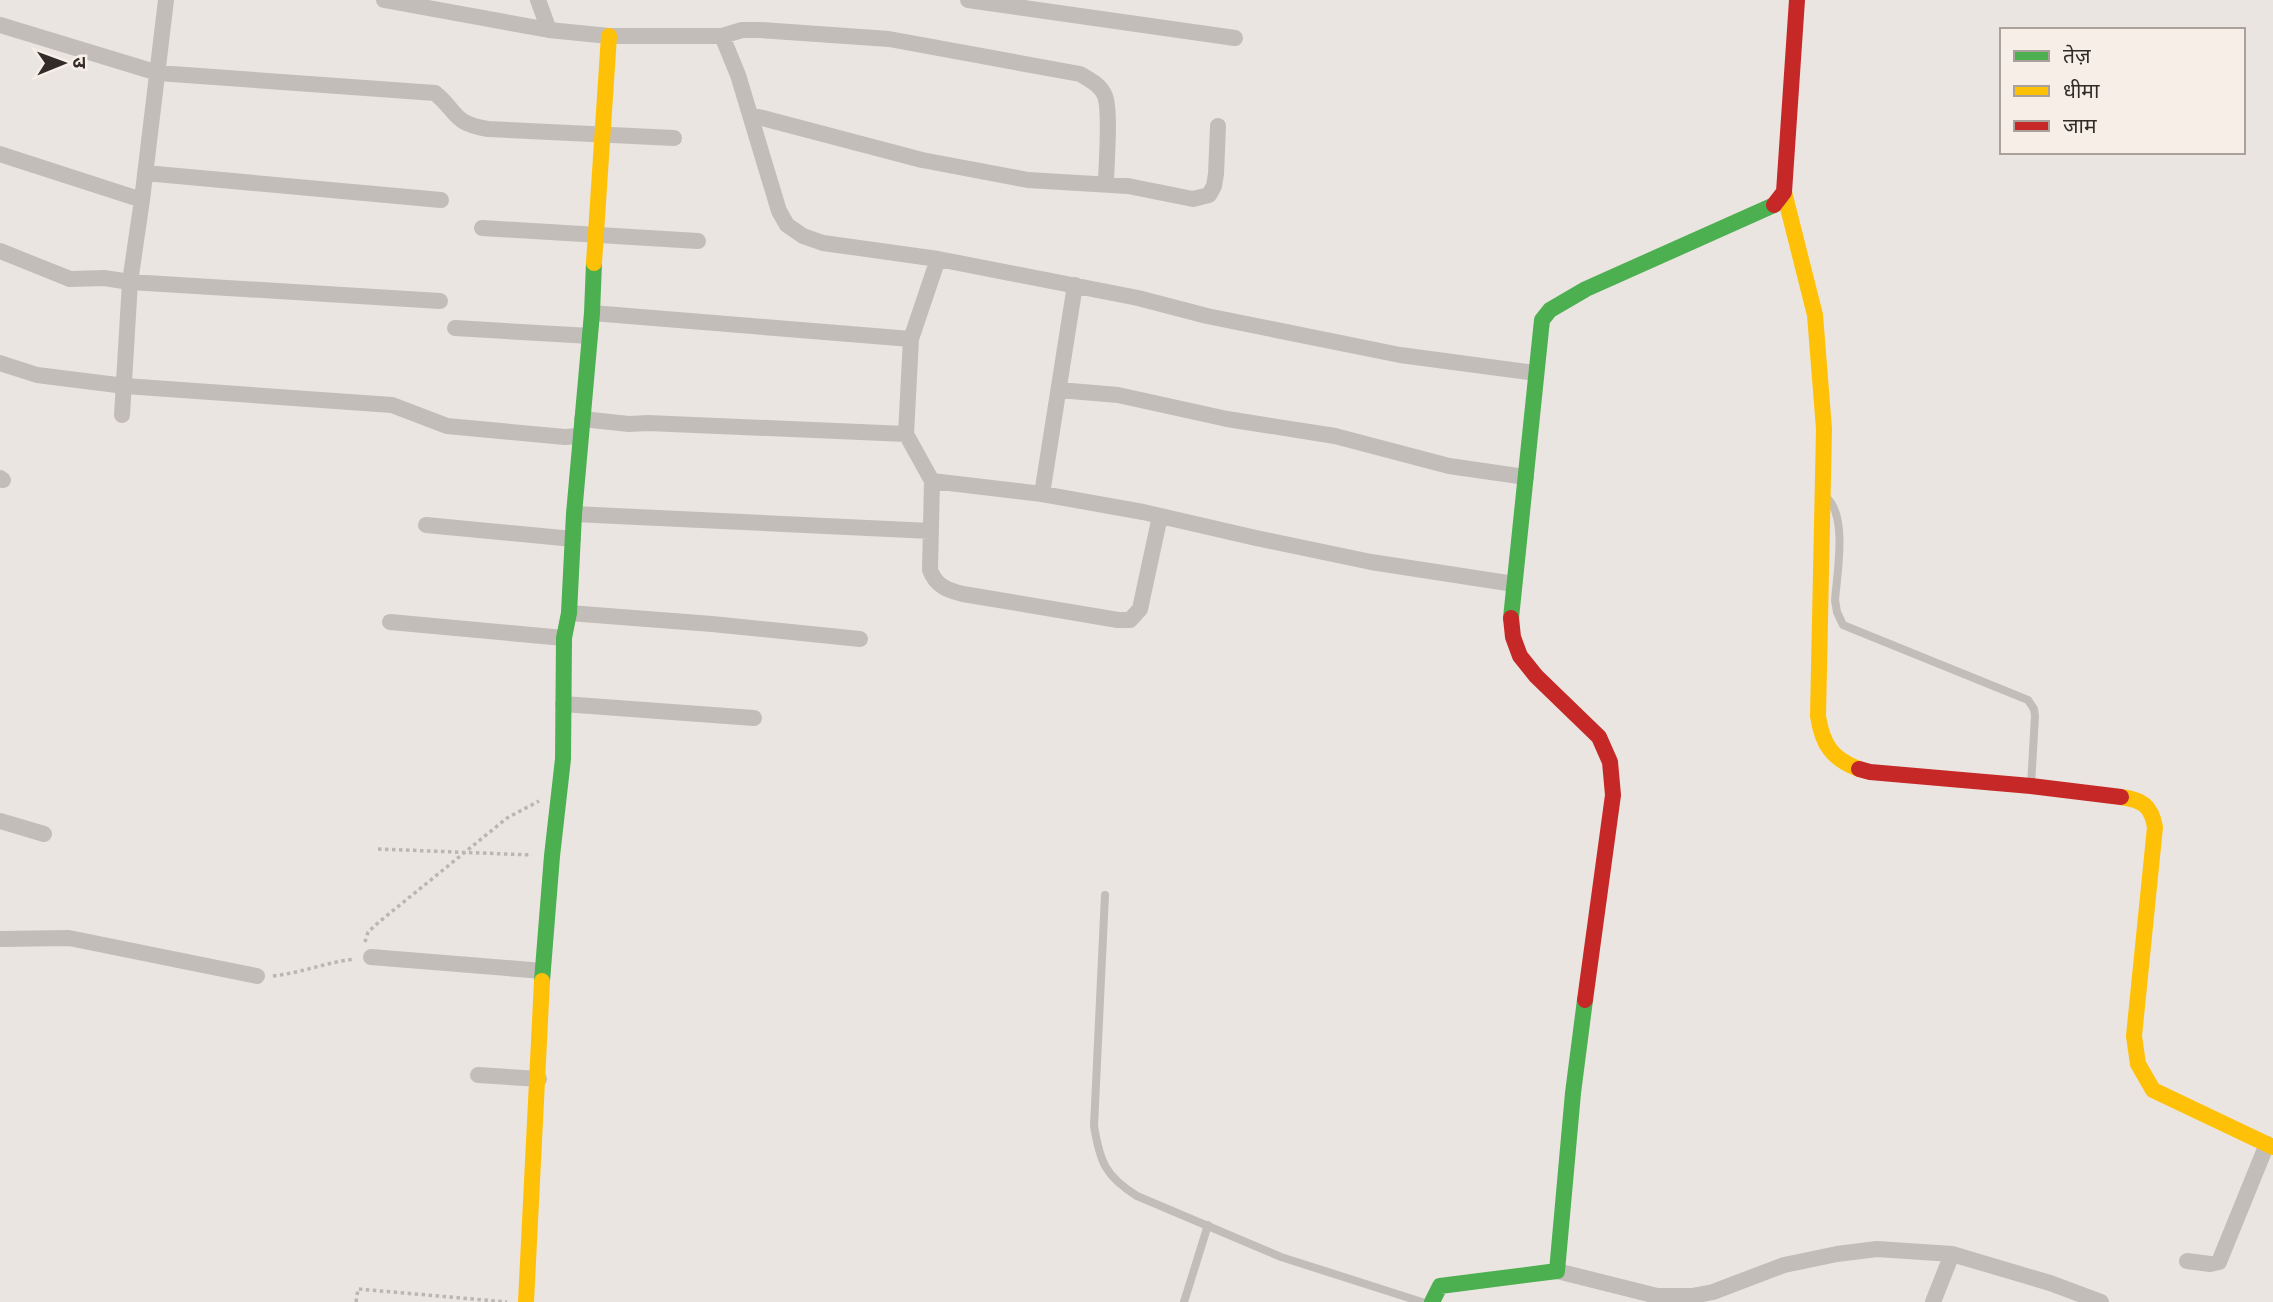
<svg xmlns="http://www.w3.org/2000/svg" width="2273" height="1302" font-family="'IBM Plex Sans','Noto Sans Devanagari',sans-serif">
  <rect width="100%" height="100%" fill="#eae5e0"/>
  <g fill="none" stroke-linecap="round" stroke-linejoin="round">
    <path stroke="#bcb6b2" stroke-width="3.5" stroke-dasharray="3.5 3.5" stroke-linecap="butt" d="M378,849l154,6
      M365,942l3,-10 11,-10 128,-104 32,-17
      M273,976c28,-3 54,-14 82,-17
      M356,1302l2,-13 149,13"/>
    <path stroke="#c3bdb9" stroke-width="8" d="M1826,497c22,18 11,77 9,103l2,12 6,13 185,75 6,9 1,7 -4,70
      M1105,895l-11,231c6,36 11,50 43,70l144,61 141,45
      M1184,1302l24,-77"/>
    <path stroke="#c3bdb9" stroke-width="16" d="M384,0l165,30
      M538,0l11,30 60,6h113l16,39 41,136 8,14 16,11 20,7 115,16 200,39 69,18 193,39 135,18
      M968,0l267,38
      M0,25l158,48 277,20c24,20 17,30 53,36l186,9
      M722,36l20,-6h18l129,9 191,35c10,6 21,11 25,22 6,16 1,69 1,89
      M751,115l171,45 106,20 100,6 65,13 16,-4 5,-9 2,-12 2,-48
      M0,154l142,46 24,-200
      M145,173l296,27
      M482,228l216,13
      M0,251l70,28 34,-1 26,4 310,19
      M938,259l-27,80 -5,95 26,47 -2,89c6,16 17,20 33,24l155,26h12l10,-11 20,-93
      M1075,285l-33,209 101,18 113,26 115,24 143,22
      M592,313l319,26
      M455,328l135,8
      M0,363l37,12 88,11 267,19 55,21 118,11 15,-1
      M1059,390l59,5 109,24 108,17 114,30 77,11
      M122,415l8,-133 12,-82
      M582,419l47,5 19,-1 258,11
      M0,478l3,2
      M932,481l110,13
      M574,514l357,17
      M426,525l147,14
      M569,613l143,11 148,15
      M390,622l174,16
      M563,704l191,14
      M0,821l44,13
      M0,939l69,-1 188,38
      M371,957l172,14
      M478,1075l61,4
      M2187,1261l23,3 9,-2 48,-118
      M1557,1271l100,25h35l21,-4 71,-27 53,-11 40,-5 75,5
      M1933,1302l19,-48 98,29 51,19"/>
    <path stroke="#4caf50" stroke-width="16" d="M1511,618l31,-298 8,-10 36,-21 188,-84
      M542,981l10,-125 11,-97 1,-121 5,-25 5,-99 18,-201 2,-50
      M1432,1302l8,-16 117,-15 16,-178 12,-93"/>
    <path stroke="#ffc107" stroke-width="16" d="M1784,192l31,123 9,114 -6,287c4,28 14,43 41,53
      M594,263l15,-227
      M2121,797c21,3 30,8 34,30l-21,209 4,28 15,26 120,57
      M526,1302l16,-321"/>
    <path stroke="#c62828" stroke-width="16" d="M1774,205l10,-13 13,-192
      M1511,618l2,19 7,19 16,20 63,61 11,25 3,33 -28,205
      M1859,769l11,3 161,14 90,11"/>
  </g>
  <rect x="2000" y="28" width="245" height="126" fill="#f7efe7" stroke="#a9a19b" stroke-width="2"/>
  <rect x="2014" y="51" width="35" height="10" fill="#4caf50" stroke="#a9a19b" stroke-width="2"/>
  <text x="2063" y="63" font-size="21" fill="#332b28">तेज़</text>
  <rect x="2014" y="86" width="35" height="10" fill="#ffc107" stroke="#a9a19b" stroke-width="2"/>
  <text x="2063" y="98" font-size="21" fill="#332b28">धीमा</text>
  <rect x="2014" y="121" width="35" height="10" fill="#c62828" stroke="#a9a19b" stroke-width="2"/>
  <text x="2063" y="133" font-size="21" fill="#332b28">जाम</text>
  <g transform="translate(63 63) rotate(89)" stroke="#f7efe7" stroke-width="5" paint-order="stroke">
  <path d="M0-5L12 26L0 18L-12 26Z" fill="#332b28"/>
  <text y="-10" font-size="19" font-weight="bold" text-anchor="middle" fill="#332b28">उ</text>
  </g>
</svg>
